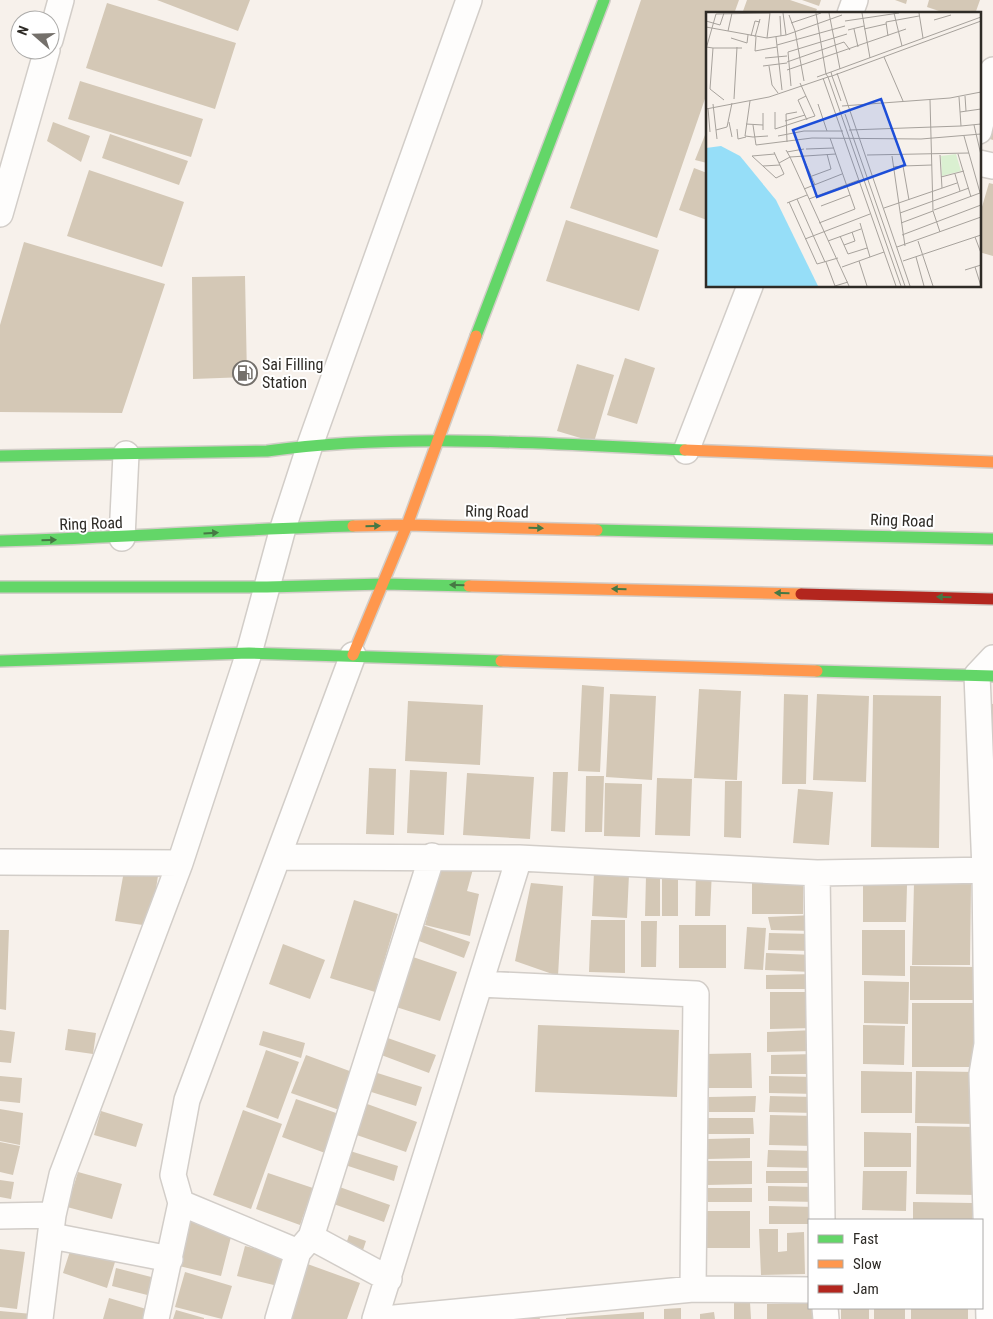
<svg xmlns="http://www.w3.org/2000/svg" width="993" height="1319" font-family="'Roboto Condensed',sans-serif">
  <rect width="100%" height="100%" fill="#f7f1eb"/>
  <path fill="#d4c8b6" d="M157,0h93l-12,31z
    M641,0h98l-5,14h-27v79l-50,145 -87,-30z
    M747,0h43l27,9 -2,5h-73z
    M802,0h19l-2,6z
    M895,0h12l-1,4z
    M929,0h51l-5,14h-27l-21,-7z
    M107,3l129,40 -21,66 -129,-41z
    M80,81l123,38 -12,38 -123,-38z
    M993,107v33l-9,-3z
    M53,122l37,14 -9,26 -34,-21z
    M707,130v33l-12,-3z
    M110,134l78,27 -9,24 -77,-27z
    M694,168l13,5v47l-28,-10z
    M89,170l95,32 -22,65 -95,-31z
    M989,183l4,1v72l-14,-4v-35z
    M566,220l93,30 -20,61 -93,-30z
    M24,242l141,42 -43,129 -122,-1v-87z
    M245,276l2,101 -54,2 -1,-102z
    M625,358l30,10 -18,56 -30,-9z
    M577,364l37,11 -20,67 -37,-11z
    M582,685l22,2 -4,85 -22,-1z
    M699,689l42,2 -4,89 -43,-2z
    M610,694l46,2 -4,84 -46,-3z
    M784,694l24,1 -2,89h-24z
    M817,694l52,2 -3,86 -53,-2z
    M873,695l68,1 -2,152 -68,-1z
    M408,701l75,4 -3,60 -75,-4z
    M990,704h3v81z
    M369,768l27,1 -2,66 -28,-1z
    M410,770l37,2 -3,63 -37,-2z
    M553,772h15l-3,60 -14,-1z
    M467,773l67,4 -4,62 -67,-4z
    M586,776h18l-2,56h-17z
    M657,778l35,1 -2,57 -35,-1z
    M725,781h17l-1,57 -17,-1z
    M605,783l37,1 -2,53 -36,-1z
    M798,789l35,3 -4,53 -36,-2z
    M442,861l31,8 -6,22 12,3 -9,42 -45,-11z
    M696,869h16l-2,47h-15z
    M124,871l34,5 -8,50 -35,-5z
    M594,872l35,2 -2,44 -35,-2z
    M662,874h16v42h-16z
    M646,876h14v40h-15z
    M803,880v34h-51v-33z
    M531,883l32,3 -5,90 -43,-15z
    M914,883l57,1 -1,81h-58z
    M863,885h44l-1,37h-43z
    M354,900l44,14 -23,78 -45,-14z
    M814,915l1,16 -44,-1 -3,-13z
    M591,920h34v53l-36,-1z
    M641,921h16l-1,46h-15z
    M417,923l53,19 -6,16 -53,-20z
    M679,925h47v43h-47z
    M747,927l19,1 -3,42 -19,-1z
    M0,930h9l-3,80 -6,-1z
    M862,930h43v46l-43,-1z
    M769,933l44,1v17l-45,-1z
    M283,944l42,16 -15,39 -41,-15z
    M766,953l47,2 -1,17 -47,-2z
    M410,956l47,16 -17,49 -47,-15z
    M910,966l66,1v33h-66z
    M814,974v15h-48v-14z
    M864,981l45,1 -1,42 -44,-1z
    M770,992h43v36l-43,1z
    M912,1003h64l-1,64h-63z
    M538,1025l141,5 -2,67 -142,-5z
    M863,1025l42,1 -1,39 -41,-1z
    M68,1029l28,4 -3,21 -28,-4z
    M0,1030l15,2 -4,31 -11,-1z
    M815,1030v21l-48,1v-20z
    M263,1031l42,12 -4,15 -42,-13z
    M382,1036l54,19 -7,18 -53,-20z
    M266,1050l33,12 -21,57 -32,-12z
    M751,1053l1,35h-46l-1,-34z
    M817,1054v20h-46v-19z
    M306,1055l49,18 -13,38 -51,-18z
    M371,1071l51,16 -6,19 -51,-16z
    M861,1071l51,1v41h-51z
    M916,1071l60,1 -1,52 -60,-1z
    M0,1076l22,2 -2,25 -20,-2z
    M769,1076l47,1v17l-47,-1z
    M756,1096l-1,16h-46v-15z
    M770,1096l45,1v16l-46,-1z
    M296,1099l43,15 -14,39 -43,-16z
    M359,1101l58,21 -11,30 -58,-20z
    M0,1109l23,4 -3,32 -20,-4z
    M243,1110l39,14 -31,85 -38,-14z
    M101,1111l42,13 -7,23 -42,-12z
    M770,1115l46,1 -1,30 -46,-1z
    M708,1118h45l1,16h-46z
    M917,1126l60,1v68l-61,-1z
    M864,1132l47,1v34h-47z
    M750,1138v20l-43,1v-20z
    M0,1142l20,4 -7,29 -13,-3z
    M347,1150l51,16 -4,15 -52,-17z
    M768,1150l48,1v17l-49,-1z
    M707,1161h45v23l-45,1z
    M766,1171h50v12h-50z
    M863,1171h44l-1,40 -44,-1z
    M78,1172l44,12 -10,35 -45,-12z
    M268,1173l45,15 -13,37 -44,-16z
    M0,1180l14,2 -3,17 -11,-2z
    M334,1185l56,20 -6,17 -56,-20z
    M768,1186l49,1v15l-49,-1z
    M708,1188h44v14h-44z
    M913,1202l59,1v17h-59z
    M769,1206l48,1v13h-8v4h-40z
    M705,1211h45v37h-45z
    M187,1218l46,11 -12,47 -46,-11z
    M759,1229h19v23l9,-1v-18l17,-1 1,42 -44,1z
    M349,1235l17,6 -5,15 -17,-6z
    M245,1246l45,11 -8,30 -45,-11z
    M71,1248l44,14 -8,26 -44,-15z
    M0,1249l25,3 -8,57 -17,-2z
    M302,1262l58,21 -13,36h-66z
    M116,1268l47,12 -4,18 -47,-12z
    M185,1272l47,14 -10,33 -47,-12z
    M109,1298l44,13 -2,8h-48z
    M750,1302l1,17h-17v-16z
    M809,1303v5h10v11h-52v-15z
    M681,1308v11h-17v-10z
    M841,1308h28v11h-28z
    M874,1308h31v11h-31z
    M911,1308h57v11h-57z
    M176,1310l28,8v1h-31z
    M0,1311l32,3 -1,5h-31z
    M644,1312v7h-78v-1z
    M714,1312l1,7h-15v-5z
    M539,1316l1,3h-17v-1z"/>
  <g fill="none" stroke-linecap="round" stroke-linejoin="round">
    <defs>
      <path id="street" d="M850,14l5,-14
        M50,40l11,-40
        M979,131l14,-61
        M979,163l14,3
        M0,214l47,-164
        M686,451l64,-165
        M122,538l4,-84
        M279,857l240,1 298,15 176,-3
        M0,862l180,1
        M817,873l5,347
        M480,984l216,10 -3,295
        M181,1203l117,49 13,-15 78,42
        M0,1216l53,-1
        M52,1236l118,23
        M311,1237l121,-381
        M825,1308l1,11
        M40,1319l13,-104 9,-40 118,-312 69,-210 34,-125 27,-83 159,-445
        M156,1319l25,-116 -8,-28 14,-75 166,-445
        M278,1319l20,-67
        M375,1319l144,-461
        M384,1319l309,-30 116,1
        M989,1319l-7,-245 5,-30 -2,-174 -8,-195 16,-17"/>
      <path id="fast" d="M476,336l128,-336
        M0,456l267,-5c138,-19 279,-7 418,-1
        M597,530l396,9
        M0,541c118,-3 235,-12 353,-15
        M0,587h267l117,-3 85,2
        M0,661l249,-8 252,8
        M817,671l176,5"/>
      <path id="slow" d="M685,450l308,12
        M353,526l54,-1 190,5
        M469,586l332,8
        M353,655l54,-130 69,-189
        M501,661l316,10"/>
      <path id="jam" d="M801,594l192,5"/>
    </defs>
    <use href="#street" stroke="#d2cdc8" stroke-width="28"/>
    <use href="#fast" stroke="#d2cdc8" stroke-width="14"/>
    <use href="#slow" stroke="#d2cdc8" stroke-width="14"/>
    <use href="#jam" stroke="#d2cdc8" stroke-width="14"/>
    <use href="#street" stroke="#fefdfc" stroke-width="25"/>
    <use href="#fast" stroke="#63d668" stroke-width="11"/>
    <use href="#slow" stroke="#ff974d" stroke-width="11"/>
    <use href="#jam" stroke="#b3261e" stroke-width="11"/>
  </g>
  <defs><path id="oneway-solid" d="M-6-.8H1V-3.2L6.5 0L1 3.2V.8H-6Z" transform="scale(1.25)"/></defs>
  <g fill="#467844">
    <use href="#oneway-solid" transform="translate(373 526) rotate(-1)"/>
    <use href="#oneway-solid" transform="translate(536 528) rotate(1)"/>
    <use href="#oneway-solid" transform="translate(211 533) rotate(-4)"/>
    <use href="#oneway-solid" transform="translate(49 540) rotate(-1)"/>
    <use href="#oneway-solid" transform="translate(457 585) rotate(-179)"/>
    <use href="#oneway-solid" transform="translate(619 589) rotate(-179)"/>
    <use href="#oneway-solid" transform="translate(782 593) rotate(-179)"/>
    <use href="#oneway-solid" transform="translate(944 597) rotate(-179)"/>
  </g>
  <defs>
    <symbol id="fuel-ring" viewBox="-11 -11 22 22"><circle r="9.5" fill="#fff" stroke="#74706b" stroke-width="1.5"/><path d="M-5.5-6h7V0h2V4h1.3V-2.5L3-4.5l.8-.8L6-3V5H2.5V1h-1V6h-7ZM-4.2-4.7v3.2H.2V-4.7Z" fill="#74706b"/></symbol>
  </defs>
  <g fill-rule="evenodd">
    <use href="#fuel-ring" x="231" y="359" width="28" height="28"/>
  </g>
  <g text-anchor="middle" stroke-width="4" stroke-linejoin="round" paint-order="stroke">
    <g font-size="16" fill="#2e2b26" stroke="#fff" text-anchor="start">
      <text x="262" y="370">Sai Filling<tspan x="262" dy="18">Station</tspan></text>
    </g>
    <g font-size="16" fill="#2e2b26" stroke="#fff">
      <text transform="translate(497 511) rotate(1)" y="6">Ring Road</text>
      <text transform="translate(902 520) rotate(2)" y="6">Ring Road</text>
      <text transform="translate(91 523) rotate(-2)" y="6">Ring Road</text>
    </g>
  </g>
  <g transform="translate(706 12)">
    <rect width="275" height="275" fill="#f7f1eb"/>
    <path d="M250,142l5,17 -19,5 -1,-20z" fill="#daf0d1"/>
    <path d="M15,134l19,10 36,44 42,86h-112v-138z" fill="#96def8"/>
    <path fill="none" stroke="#a7a29c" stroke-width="1" d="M77,1l3,22M110,1l10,61M123,1l11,56M156,1l8,45M188,1l8,33M213,1l4,25M83,3l6,16 9,50M74,4l1,20M228,8l17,-5M0,9l14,4 4,-12M139,9l54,-8M85,11l30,-10M0,15l61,11 19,-3 56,-20M148,17l4,18M158,17l22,-5M142,18l16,-4M22,19l4,-18M45,24l4,-15 5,1M182,24l-2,-14 33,-6M49,25l5,-18M50,25l-1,14 22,-4M70,25l6,53M25,26l16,5 1,-8M61,26l3,-25M71,33l68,-19M0,35l7,1 -3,41 14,11M7,36h29M0,37l10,-35 54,-1M178,45l19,44M59,46l22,-2M81,50l57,-20 6,8M57,54l24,-3M63,54l3,19 6,8M81,58l119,-41M125,60l150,-55M131,61l73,213M126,64l149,-55M126,64l9,25M111,65l14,-5 1,4 -4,1 -2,-3M117,66l73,208M85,74l-3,-34 59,-18M100,84l-8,4 9,20M259,84l1,15M28,87l3,-52M224,88l3,111 7,21M44,89l-5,35 8,1M7,92l4,35M112,92l9,27M136,94l108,-8 31,-6M2,96l2,24M0,97l63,-12 59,-20 73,209M69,100v17l40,-13 -15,-33M254,100l21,-3M57,101v17M139,102l60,172M79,109l20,-6M23,110l3,15M40,112l17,1M47,113l3,20 56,-7 109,1 60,-5M268,113l7,30M255,114l20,-2M31,117l1,10 8,-2M10,118l11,-3 5,-24M143,118l112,-4 -2,-29M72,124l26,-5h39M258,124l17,60M47,125l15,-1M81,130l-1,-28 11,-2M100,137l28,-1M68,140l10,22 -8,4 -24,-22 23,-2M81,140l17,-3M130,142l-46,3 59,129M252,142l13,43M96,143l13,30M161,143l102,-2M234,143l2,33M186,144l13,90M73,151l11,-6 -4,-7M57,154l17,-1M197,154l29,-1M187,155l10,-1 6,34M249,162l5,17M106,164l19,-7 -4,-15M235,165l23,-6M98,177l38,-15M91,187l28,63M103,187l50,-19M83,190l28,62 21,-6M81,191l20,-8M115,194l29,-11M178,196l73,-25M228,198l46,-17M194,201l69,-25M113,211l36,-14 -25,-71M154,211l10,34M195,211l32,-12M196,223l79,-30M134,224l8,18 19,-6M269,225l6,16M99,227l65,-25M122,229l33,-12M212,229l15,45M138,233l11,-4 -3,-9M191,235l84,-30M210,245l8,29M153,249l8,25M197,249l78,-26M120,250l9,24 13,-4M136,255l42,-15M269,255l6,19M259,258l16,-5"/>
    <path fill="#1d4ed8" fill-opacity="0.15" stroke="#1d4ed8" stroke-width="2.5" d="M175,87l24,66 -88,32 -24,-67z"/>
    <rect width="275" height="275" fill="none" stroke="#2e2b26" stroke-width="2.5"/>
  </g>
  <rect x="808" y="1219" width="175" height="90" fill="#ffffff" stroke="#abaaa8"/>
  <rect x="818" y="1235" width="25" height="8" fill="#63d668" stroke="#abaaa8"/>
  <text x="853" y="1244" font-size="15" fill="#2e2b26">Fast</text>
  <rect x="818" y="1260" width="25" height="8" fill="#ff974d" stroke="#abaaa8"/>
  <text x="853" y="1269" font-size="15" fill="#2e2b26">Slow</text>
  <rect x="818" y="1285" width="25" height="8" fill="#b3261e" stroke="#abaaa8"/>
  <text x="853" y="1294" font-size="15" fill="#2e2b26">Jam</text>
  <g transform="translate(35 35) rotate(290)"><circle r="24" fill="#ffffff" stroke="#abaaa8"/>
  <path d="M0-4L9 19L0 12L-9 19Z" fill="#74706b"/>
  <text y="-8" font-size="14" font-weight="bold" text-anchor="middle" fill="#2e2b26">N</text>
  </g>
</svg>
